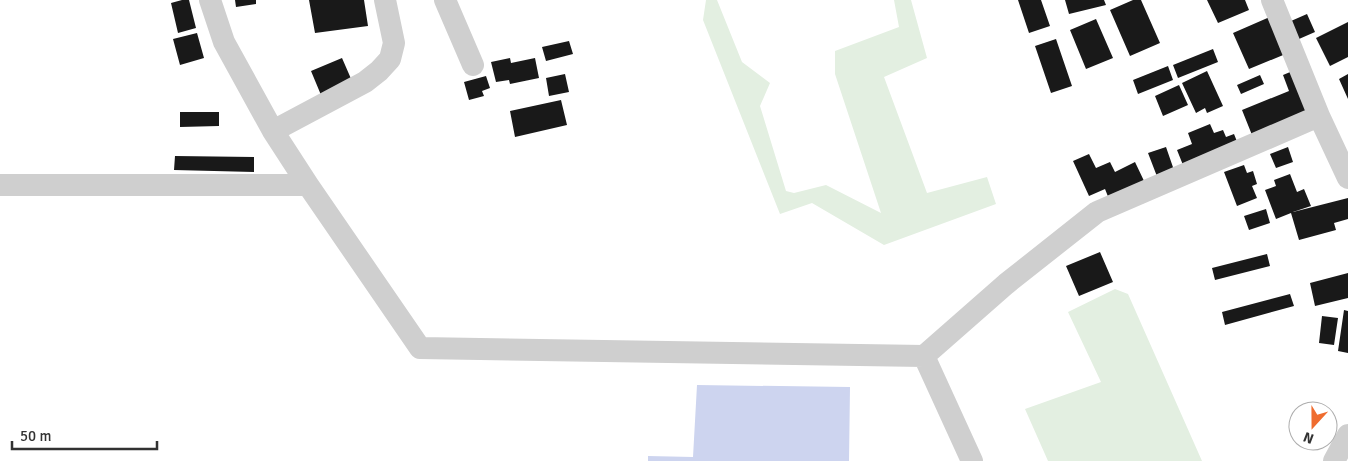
<svg xmlns="http://www.w3.org/2000/svg" width="1348" height="461" font-family="Signika,sans-serif">
  <rect width="100%" height="100%" fill="#fff"/>
  <path fill="#e3efe1" d="M706,0h11l25,62 28,21 -10,23 26,85 8,2 32,-8 55,28 -46,-139v-23l64,-24 -5,-27h17l16,58 -43,19 43,116 60,-16 9,27 -112,41 -72,-42 -32,11 -77,-194z
    M1115,289l13,5 74,167h-154l-23,-52 76,-27 -33,-70z"/>
  <path fill="#cdd4ef" d="M697,385l153,2 -1,74h-201v-5l45,1z"/>
  <path fill="#191919" d="M182,0h7l7,28 -18,5 -7,-30z
    M235,0h21v4l-20,3z
    M309,0h55l4,26 -53,7z
    M1018,0h23l9,26 -21,7z
    M1065,0h39l2,5 -37,9z
    M1133,0h8l19,43 -30,13 -20,-46z
    M1207,0h38l4,10 -31,13z
    M1307,14l8,18 -16,7 -8,-18z
    M1272,16l16,37 -39,16 -16,-36z
    M1096,19l17,39 -27,11 -16,-39z
    M1348,22v35l-18,9 -14,-28z
    M197,33l7,25 -24,7 -7,-26z
    M1056,39l16,47 -21,7 -16,-47z
    M569,41l4,13 -27,7 -4,-14z
    M1213,49l5,13 -40,16 -5,-13z
    M342,58l10,23 -31,14 -10,-24z
    M510,58l1,5 24,-5 4,20 -29,6 -1,-4 -13,2 -5,-20z
    M1168,66l5,14 -35,14 -5,-14z
    M1295,70l16,41 -59,24 -10,-25 47,-19 -6,-16z
    M1207,71l16,35 -16,7 -2,-5 -9,5 -14,-30z
    M565,74l4,18 -20,4 -3,-18z
    M1348,74v25l-9,-20z
    M1260,75l4,9 -23,10 -4,-9z
    M486,76l4,12 -8,3 2,5 -15,4 -5,-18z
    M1179,85l9,20 -25,11 -8,-20z
    M561,100l6,25 -52,12 -5,-26z
    M180,112h39v14l-39,1z
    M1210,124l4,9 9,-3 3,7 8,-3 4,10 -55,21 -6,-15 15,-6 -4,-11z
    M1166,147l9,26 -17,6 -10,-26z
    M1288,147l5,15 -17,6 -6,-14z
    M1089,154l7,14 14,-6 5,10 20,-10 10,21 -36,16 -4,-10 -16,7 -16,-35z
    M175,156l79,1v15l-80,-2z
    M1244,165l3,8 6,-2 4,13 -5,2 5,12 -20,8 -13,-34z
    M1290,174l7,18 7,-3 7,17 -18,6 55,-14v21l-14,4 2,7 -37,10 -8,-27 -15,6 -11,-29 11,-4 -2,-6z
    M1266,209l4,14 -21,7 -5,-14z
    M1100,252l13,30 -34,14 -13,-30z
    M1267,254l3,12 -55,14 -3,-12z
    M1348,273v25l-33,8 -5,-23z
    M1290,294l4,12 -69,19 -3,-13z
    M1344,310l4,1v42l-10,-2z
    M1322,316l16,2 -4,27 -15,-2z"/>
  <g fill="none" stroke-linecap="round" stroke-linejoin="round">
    <path stroke="#cfcfcf" stroke-width="22" d="M210,0l14,42 49,89 35,54 112,163 504,8 48,105
      M445,0l28,65
      M1272,0l47,116 29,62
      M273,131l92,-49 14,-11 11,-12 4,-16 -9,-43
      M0,185h308
      M924,356l82,-72 91,-72 222,-96
      M1334,461l14,-26"/>
  </g>
  <g transform="translate(1313 426) rotate(201)"><circle r="24" fill="#ffffff" stroke="#adadad"/>
  <path d="M0-4L9 19L0 12L-9 19Z" fill="#ef6c2f"/>
  <text y="-8" font-size="14" font-weight="bold" text-anchor="middle" fill="#323232">N</text>
  </g>
  <path d="M12 441v8h145v-8" fill="none" stroke="#323232" stroke-width="2.5"/>
  <text x="20" y="441" font-size="15" fill="#323232" stroke="#ffffff" stroke-width="4" paint-order="stroke">50 m</text>
</svg>
